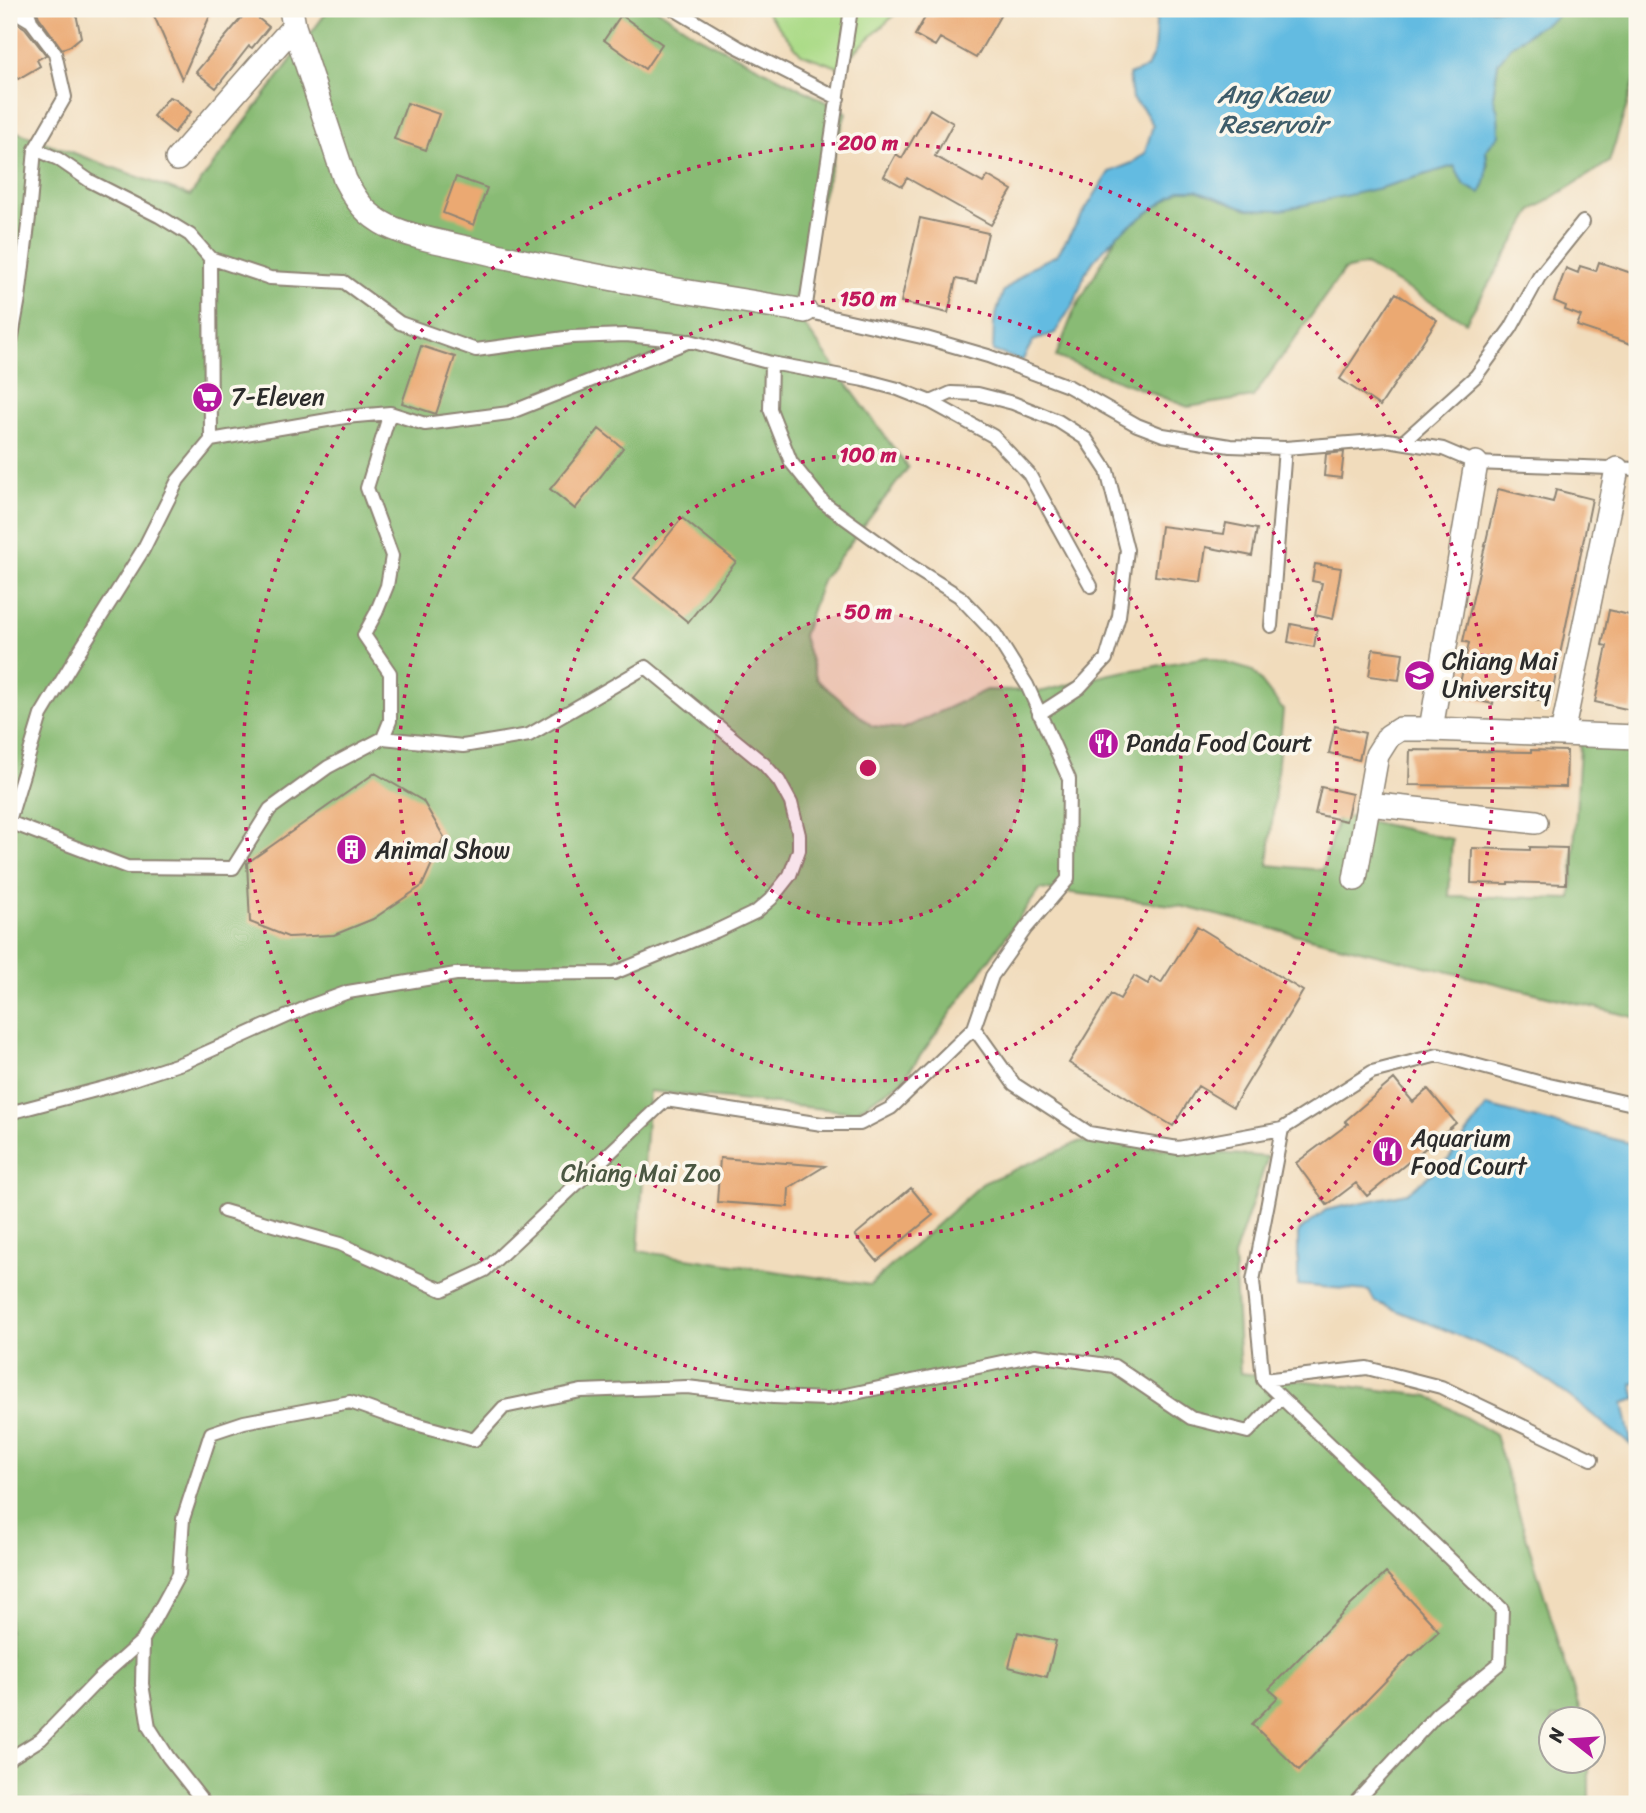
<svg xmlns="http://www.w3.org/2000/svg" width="1646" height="1813" font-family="Sriracha,sans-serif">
  <rect width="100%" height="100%" fill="#fbf7ec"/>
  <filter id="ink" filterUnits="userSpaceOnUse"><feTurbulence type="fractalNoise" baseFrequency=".0143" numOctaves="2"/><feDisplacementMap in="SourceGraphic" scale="14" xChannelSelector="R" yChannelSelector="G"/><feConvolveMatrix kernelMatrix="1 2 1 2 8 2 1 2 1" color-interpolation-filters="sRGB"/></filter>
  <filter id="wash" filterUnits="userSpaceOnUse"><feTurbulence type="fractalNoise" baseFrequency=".00686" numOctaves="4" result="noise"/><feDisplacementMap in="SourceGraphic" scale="28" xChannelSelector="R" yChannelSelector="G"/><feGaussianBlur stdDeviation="1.57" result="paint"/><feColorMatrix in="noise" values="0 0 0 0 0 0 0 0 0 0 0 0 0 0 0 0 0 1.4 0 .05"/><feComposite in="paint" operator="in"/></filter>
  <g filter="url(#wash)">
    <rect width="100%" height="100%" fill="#f1dcbc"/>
    <path fill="#acdb88" stroke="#6c835a" stroke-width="2" d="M767,9h134l-63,58 -37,-13 -34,-41z"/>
    <path fill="#89bb74" stroke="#5a7350" stroke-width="2" d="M329,9h328l39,26 150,77 -54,196 116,160 -86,112 -19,56 14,44 55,46 31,3 83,-39 58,1 66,-17 97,-17 46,14 30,39 -15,155 54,5 17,-55 113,24 -3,57 122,3 10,-169 56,18v270l-457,-112 -140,-17 -138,192 -48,31 -205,-21 -11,160 232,34 113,-102 96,-41 189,15 -34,99 6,117 189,23 66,39 87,283h-30v42l37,1v43h-1580v-1675l181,67z
      M1562,9h75v64l-28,89 -76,48 -67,112 -101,-57 -21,5 -91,127 -65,10 -132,-50 18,-46 44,-77 62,-44h16l52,19 132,-21 74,-22 10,19 24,-18 -2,-17 12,-38 -5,-15 5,-34 12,-16 22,-16 23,-13z"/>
    <path fill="#63bbe1" stroke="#477386" stroke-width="2" d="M1157,9h405l-7,9 -23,13 -22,16 -12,16 -5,33 5,16 1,23 -13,15c1,16 3,30 -6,43l-16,-8 -10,-19 -74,22 -98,22 -34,-1 -52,-19h-16l-62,44 -24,26 -9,14 -10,27 -20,32 -22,8 -11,20 -29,-10 1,-29 9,-30 28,-25 26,-12 52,-83 23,-9 13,-10 8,-28 -10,-16 -11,-10 -3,-24 18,-7 7,-16z
      M1487,1106l150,39v238l-5,1 4,15 -13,4 9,43 -62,-49 -51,-36 -76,-32 -68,-27 -6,-11 -71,-6v-53l28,-22 81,-17 41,-33z"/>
    <g id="blocks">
      <path fill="#eba972" d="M36,9h39l6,28 -11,9 -8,3 -23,-32z
        M151,9h62l-31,70z
        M939,9h65l-28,49 -36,-20 -5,8 -20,-11 12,-21 7,3z
        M248,10l21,17 -17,21 -3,-2 -33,42 -20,-16z
        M621,15l41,29 -17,25 -41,-29z
        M9,18l16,10 21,27 -9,5 3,6 -22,13 -9,-10z
        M169,97l6,2 16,13 -17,21 -21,-17z
        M407,103l32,11 -13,36 -32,-11z
        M930,109l23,14 -18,33 48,27 5,-7 24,14 -21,35 -84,-47 -5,8 -18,-10 12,-22 6,4z
        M456,177l31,11 -13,37 -31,-12z
        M920,218l68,15 -12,50 -20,-4 -8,34 -47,-11z
        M1599,262l38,13v71l-60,-20 4,-10 -16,-6 1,-4 -12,-5 12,-33 12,5 2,-7 16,5z
        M1396,293l41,27 -57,86 -40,-27z
        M421,346l34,11 -19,57 -34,-11z
        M599,429l24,19 -48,61 -25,-20z
        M1344,452l-3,26 -17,-2 2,-22z
        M1498,489l55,13 3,-12 36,9 -42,204 -55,-13 -2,14 -36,-8 12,-53 -6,-2z
        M682,518l54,44 -48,60 -54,-44z
        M1226,523l31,6 -5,27 -46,-9 -5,35 -46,-6 6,-50 63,8z
        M1315,564l26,4 -4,24 1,1 -5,26 -18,-4 7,-32 -10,-2z
        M1609,610l28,7v65l-6,28 -36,-8 12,-56 -5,-1z
        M1291,624l26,5 -3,18 -26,-5z
        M1373,649l30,4 -4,27 -30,-4z
        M1335,726l30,7 -6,27 -30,-7z
        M1410,750l121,2v-2l36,1 -1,36 -157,-2z
        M375,773l48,28 21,36 -22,49 -49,33 -39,16 -46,2 -38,-15 -3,-59z
        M1321,787l31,7 -6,27 -31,-7z
        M1530,847l37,1 -1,36 -58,-2v2l-37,-1 1,-35 58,2z
        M1197,926l106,65 -70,116 -35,-21 -25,40 -104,-63 42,-69 9,5 14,-23 14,8 3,-7 10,6z
        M1394,1079l19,23 15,-13 28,34 -89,73 -11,-13 -29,22 -31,-42 52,-39 -3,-3z
        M720,1158l105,8 -36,22 -1,19 -71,-5z
        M911,1188l22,27 -56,46 -22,-26z
        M1386,1573l53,58 -27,25 -1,-1 -112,115 -47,-46 26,-27 -9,-8 82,-84z
        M1018,1632l38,9 -9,36 -38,-10z"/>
    </g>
  </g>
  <g filter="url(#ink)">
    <use href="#blocks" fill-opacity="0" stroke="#8e8474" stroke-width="2"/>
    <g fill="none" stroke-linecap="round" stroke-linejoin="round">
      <defs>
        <path id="lane" d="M11,9l20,12
          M674,9l64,38 100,51
          M851,9l-46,302 121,27 62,18 80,30 69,39 26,10 67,11 55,2 103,-8 55,9 33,14 161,6
          M210,258l60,20 74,4 56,41 76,27 96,-13 54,-2 61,6
          M9,353l10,-55 10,-81 6,-68 30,-52 -10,-44 -24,-32 -4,-12
          M771,363l93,17 34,9 33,13 62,34 36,38 62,112
          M931,402l20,-9 27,1 35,9 45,18 28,18 21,32 20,79 -8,66 -13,43 -27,29 -40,26
          M211,440l134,-23 45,-4 35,11 84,-11 181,-72 81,22 -1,46 21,53 33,41 87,63 48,30 36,38 32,51 42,94 -1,100 -42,49 -34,48 -18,52 40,56 75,49 89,15 104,-19 90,-57 66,-17 111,30 88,20
          M1403,442l73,-66 35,-48 28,-51 44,-55
          M1271,626l14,-178
          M383,738l7,-17v-48l-26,-38 12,-22 11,-27 5,-30 -25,-68 23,-75
          M9,821l32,-106 39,-65 63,-100 35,-70 33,-40 -1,-182 -20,-23 -31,-19 -69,-35 -32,-22 -23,-10
          M9,822l118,45 106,1 37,-59 58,-42 55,-29 80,8 66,-11 117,-68 118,97 15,17 12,22 8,32v15l-9,25 -19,24 -15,13 -40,19 -102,42 -158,1 -108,18 -38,14 -125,56 -70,23 -106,28
          M1282,1129l-29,152 10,99 239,229 -2,54 -63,51 -83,90
          M224,1211l116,33 102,46 43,-20 181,-170 156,24h38l31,-16 83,-80
          M1263,1380l104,-12 74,19 151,72
          M143,1640l-1,44 7,43 19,30 37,47
          M9,1759l32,-20 58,-60 44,-39 36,-66 4,-55 28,-86 33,-11 106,-20 48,17 76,21 30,-33 77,-16 106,-4 86,10 54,2 208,-44 79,11 77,52 57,14 33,-35"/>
        <path id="street" d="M291,9l3,17 51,154c11,21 21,35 43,46 24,12 65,18 92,25 107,26 217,42 325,60
          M177,159l117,-133
          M1431,729l45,-266
          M1562,734l55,-265
          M1368,804l168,18
          M1355,879l22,-124 12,-19 11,-7h31l206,8"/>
      </defs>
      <use href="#lane" stroke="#8e8474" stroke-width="16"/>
      <use href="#street" stroke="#8e8474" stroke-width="26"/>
      <use href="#lane" stroke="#fff" stroke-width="12"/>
      <use href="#street" stroke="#fff" stroke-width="23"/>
    </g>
  </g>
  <circle cx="868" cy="768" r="156" fill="#c2185b" fill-opacity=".12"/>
  <g fill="none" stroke="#c2185b" stroke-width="3.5" stroke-dasharray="3.5 7">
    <circle cx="868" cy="768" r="156"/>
    <circle cx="868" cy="768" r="313"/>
    <circle cx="868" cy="768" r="469"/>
    <circle cx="868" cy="768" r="625"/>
  </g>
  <defs>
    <symbol id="supermarket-disc" viewBox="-11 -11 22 22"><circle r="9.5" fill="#b5179e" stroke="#fbf7ec"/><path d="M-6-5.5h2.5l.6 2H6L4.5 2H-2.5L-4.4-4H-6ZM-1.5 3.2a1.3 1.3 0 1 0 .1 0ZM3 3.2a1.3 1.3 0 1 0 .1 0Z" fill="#fff"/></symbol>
    <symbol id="university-disc" viewBox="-11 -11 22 22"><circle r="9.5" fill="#b5179e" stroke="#fbf7ec"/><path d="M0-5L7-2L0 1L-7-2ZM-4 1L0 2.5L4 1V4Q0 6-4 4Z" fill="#fff"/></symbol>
    <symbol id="restaurant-disc" viewBox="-11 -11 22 22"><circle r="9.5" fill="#b5179e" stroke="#fbf7ec"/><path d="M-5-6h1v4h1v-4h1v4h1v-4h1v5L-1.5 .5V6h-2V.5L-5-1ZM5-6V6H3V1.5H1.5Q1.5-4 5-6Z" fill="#fff"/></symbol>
    <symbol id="building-disc" viewBox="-11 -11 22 22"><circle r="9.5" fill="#b5179e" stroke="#fbf7ec"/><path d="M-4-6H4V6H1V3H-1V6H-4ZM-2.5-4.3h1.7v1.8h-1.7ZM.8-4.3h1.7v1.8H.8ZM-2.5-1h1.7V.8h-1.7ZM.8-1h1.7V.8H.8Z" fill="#fff"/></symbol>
  </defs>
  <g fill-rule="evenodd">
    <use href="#supermarket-disc" x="190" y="380" width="35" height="35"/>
    <use href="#university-disc" x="1402" y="658" width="35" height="35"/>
    <use href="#restaurant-disc" x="1086" y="726" width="35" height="35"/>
    <use href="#building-disc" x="334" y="832" width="35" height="35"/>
    <use href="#restaurant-disc" x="1370" y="1134" width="35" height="35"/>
  </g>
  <g text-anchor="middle" stroke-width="7" stroke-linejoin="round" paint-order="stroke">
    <g font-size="24" fill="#2b2b2b" stroke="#fbf7ec" text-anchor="start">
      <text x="231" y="405">7-Eleven</text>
      <text x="1442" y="669">Chiang Mai<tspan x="1442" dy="28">University</tspan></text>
      <text x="1126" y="751">Panda Food Court</text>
      <text x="375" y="858">Animal Show</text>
      <text x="1411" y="1146">Aquarium<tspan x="1411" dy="28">Food Court</tspan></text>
    </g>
    <g font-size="24" fill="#4b5742" stroke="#fbf7ec">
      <text x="641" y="1181">Chiang Mai Zoo</text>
    </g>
    <g font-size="26" font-style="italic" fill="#3f5d6b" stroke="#fbf7ec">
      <text x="1273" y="103">Ang Kaew<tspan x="1273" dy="30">Reservoir</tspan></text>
    </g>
  </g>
  <circle cx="868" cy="768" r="10" fill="#c2185b" stroke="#fbf7ec" stroke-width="3.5"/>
  <g font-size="21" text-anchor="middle" font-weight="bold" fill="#c2185b" stroke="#fbf7ec" stroke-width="7" stroke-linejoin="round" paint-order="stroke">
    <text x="868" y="150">200 m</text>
    <text x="868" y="306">150 m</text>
    <text x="868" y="462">100 m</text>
    <text x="868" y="619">50 m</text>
  </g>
  <rect width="1646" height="1813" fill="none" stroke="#fbf7ec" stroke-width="35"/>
  <g transform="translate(1572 1740) rotate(287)"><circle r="33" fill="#fbf7ec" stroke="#a8a59f" stroke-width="2"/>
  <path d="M0-5L12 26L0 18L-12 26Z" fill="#b5179e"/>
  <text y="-10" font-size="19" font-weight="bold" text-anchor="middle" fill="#2b2b2b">N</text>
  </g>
</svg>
